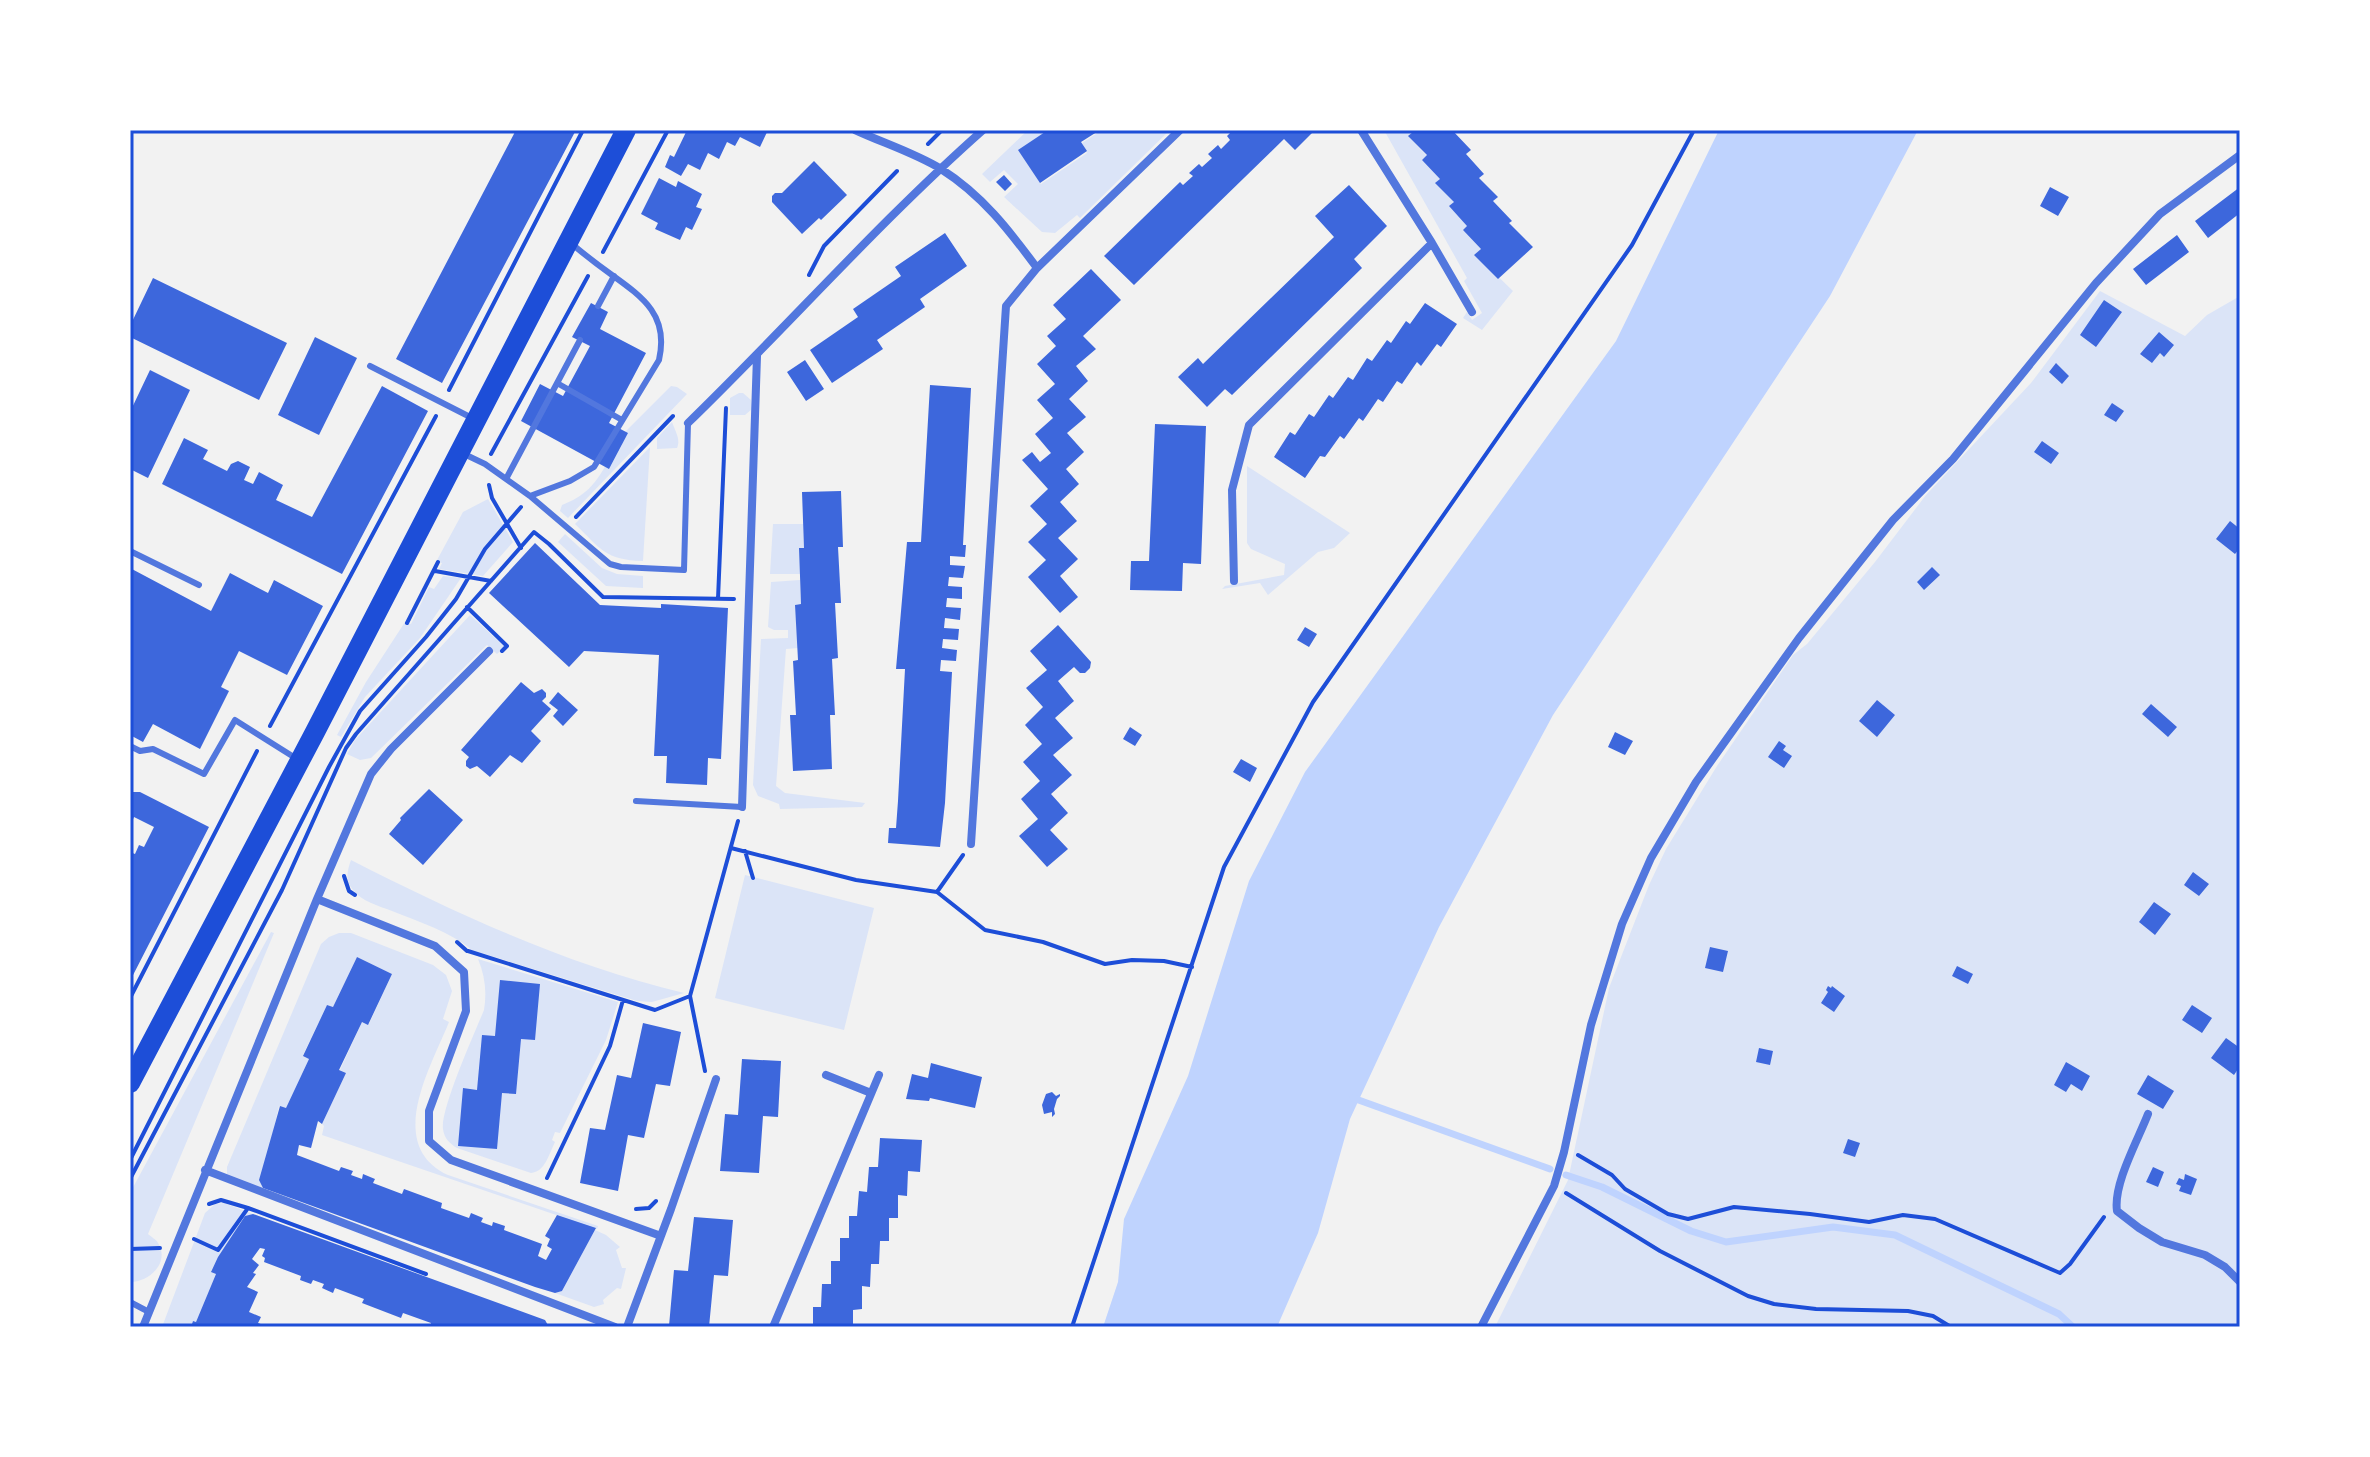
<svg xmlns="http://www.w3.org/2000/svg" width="2370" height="1457" font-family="'Alegreya Sans',sans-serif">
  <rect width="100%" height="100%" fill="#f2f2f2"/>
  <path fill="#dbe4f7" d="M1028,130h22l-31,21 22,33 46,-31 -5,-10 20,-13h68l-90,88 -3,-3 -22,18 -13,-1 -38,-35 14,-13 -14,-14 -14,12 -8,-8z
    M1384,130h27l2,2 -4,5 18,19 -5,4 19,18 13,24 -4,5 18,18 -5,5 18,19 -5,6 37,36 -31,39 -19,-12 4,-6 5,8 10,-7 -18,-32 3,-3z
    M2100,291l85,45 22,-21 33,-19v1031h-745l73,-147 41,-192 40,-103 17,-36 51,-83 76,-111 14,-11 68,-82 51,-67 105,-112z
    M671,386l6,1 10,7 -119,124 -8,-7 2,-6c23,-9 33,-20 45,-42l4,2 11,-20v-10z
    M739,393h4l8,7 1,9 -7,6h-15v-17z
    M672,422c3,9 9,17 5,26l-20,1v-11z
    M650,447l-7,114c-38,-1 -42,-12 -68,-37z
    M1247,466l103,67 -16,15 -16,4 -50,43 -8,-12 -38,6 3,-3 59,-11 1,-11 -34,-15 -4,-6z
    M488,499l25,43 -30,34 -44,-7 3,-6 -6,-1 27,-50z
    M773,524h30l1,24 -4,26h-30z
    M565,534l37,34 15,6 26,2v12l-37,-2 -48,-44z
    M443,576l18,2 -41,60 -55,59 -24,40 -4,-2 29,-53 39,-60 6,2 18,-37 5,2z
    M800,580l1,24 -6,1 3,43 -12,1 -10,137 9,7 80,10 -3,4 -82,2 -1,-5 -21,-8 -5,-11 8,-146 27,-1v-8h-14l-6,-3 3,-45z
    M470,615l35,32 -8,7 -10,-9 -116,113 -11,2 -13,-6 8,-14z
    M351,860c106,54 216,105 333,133l-32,9 -15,-1 -165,-51c-23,-19 -53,-28 -80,-39 -13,-5 -31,-10 -39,-21 -8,-10 -6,-19 -2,-30z
    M745,875l129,33 -30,122 -129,-32z
    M271,932l3,1 -126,301c3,3 8,5 10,9 12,19 -8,39 -28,39v-89z
    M339,933h12l82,32 13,10 6,16 -9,28 6,3c-18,45 -65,123 -1,153l150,51 -1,3 -275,-94 2,-9 -2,-2 24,-51 -6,-3 22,-48 7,2 23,-50 -35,-17 -24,50 -6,-2 -24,50 6,4 -23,49 -7,-2 -9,39 -7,43 -36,-14v-7l94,-223 8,-7z
    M478,959l140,43 -12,38 -46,93 -5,-1 -3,8 3,2c-6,12 -10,30 -24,31l-74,-25c-7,-4 -13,-10 -14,-19 -3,-19 32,-97 41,-119 3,-18 1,-34 -6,-51z
    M224,1203l29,11 -8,2 -34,55 5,3 -20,48 -3,-1 -2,6h-29l43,-114 10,-9z
    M595,1230l11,5 14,12 -4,3 6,18h4l-5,21 -4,-1 -14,12 1,4 -10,3 -39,-14 7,-2z"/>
  <path fill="#bfd3fe" d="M1719,130h199l-88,166 -277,419 -114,212 -89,192 -32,114 -41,94h-174l15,-45 6,-63 64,-143 61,-195 56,-109 311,-431z"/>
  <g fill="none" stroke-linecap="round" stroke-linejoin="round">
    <path stroke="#bfd3fe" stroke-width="7" d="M1353,1098l197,71
      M1566,1175l36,12 89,44 35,11 107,-15 62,8 164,79 14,13"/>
  </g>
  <path fill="#3d67dc" d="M516,130h60l-134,253 -46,-24z
    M687,130h81l-8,17 -20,-10 -5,9 -8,-4 -8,17 -11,-6 -8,17 -12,-6 -7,12 -16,-9 5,-12 4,2z
    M1048,130h52l-19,12 6,9 -47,32 -22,-33z
    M1233,130h82l-20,20 -11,-11 -150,146 -30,-29 76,-74 3,3 10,-9 -4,-3 10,-9 3,3 10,-9 -4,-4 10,-9 3,4 9,-9 -3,-4z
    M1411,130h41l19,20 -5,4 18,20 -5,4 19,19 -5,4 19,20 -3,2 24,24 -35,32 -24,-24 7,-6 -18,-19 4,-4 -18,-20 5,-4 -19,-19 5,-4 -18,-19 5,-5 -19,-19 5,-4z
    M814,161l33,34 -26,25 -2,-2 -17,16 -30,-32v-6l3,-3h7z
    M1004,175l8,9 -7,7 -9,-9z
    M659,178l17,9 2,-6 24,13 -6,13 6,2 -10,21 -6,-3 -6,13 -25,-11 3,-6 -17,-9z
    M1349,185l38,41 -33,33 8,9 -130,127 -7,-6 -18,18 -29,-30 20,-19 5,6 131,-127 -19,-21z
    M2050,187l19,10 -11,19 -18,-10z
    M2240,187v26l-32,25 -13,-17z
    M945,233l22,33 -47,33 5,8 -48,33 6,9 -51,34 -22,-33 48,-33 -5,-8 48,-33 -6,-9z
    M2177,235l12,17 -43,33 -13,-16z
    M1091,269l30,31 -38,36 13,13 -20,17 12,15 -19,18 17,18 -19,16 17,19 -18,17 13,15 -19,18 17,19 -19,17 20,21 -18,17 18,21 -18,16 -32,-36 18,-17 -18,-18 19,-18 -17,-18 18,-17 -26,-29 10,-8 8,10 11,-9 -16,-19 18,-16 -16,-18 18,-16 -18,-20 19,-18 -9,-10 19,-17 -13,-14z
    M153,278l134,65 -28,57 -129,-63v-11z
    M2104,300l18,12 -26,35 -16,-12z
    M591,303l17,9 -8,17 46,24 -37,70 19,10 -19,36 -88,-48 19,-37 23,12 27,-50 -18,-9z
    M1425,303l32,21 -16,23 -4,-3 -16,22 -4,-4 -15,22 -5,-3 -14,21 -5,-3 -15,22 -4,-3 -15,21 -4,-3 -15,21 -5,-1 -15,22 -31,-21 16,-25 5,3 14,-21 5,3 15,-22 4,3 15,-21 5,3 14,-22 5,3 15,-21 4,3 15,-22 4,3z
    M2159,332l15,13 -10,12 -4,-4 -8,10 -12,-9z
    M315,337l42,21 -38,77 -41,-20z
    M805,360l19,29 -18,12 -19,-29z
    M2056,363l13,13 -7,8 -13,-12z
    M150,370l40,20 -42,88 -18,-9v-57z
    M930,385l41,3 -8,157h3l-1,12 -15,-1v9l15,1 -2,12 -14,-1 -1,9 14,1v12l-15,-1 -1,9 15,1 -1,12 -15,-2 -1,10 15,1 -1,11 -15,-1 -1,9 15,2 -1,11 -15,-1 -1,11 12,1 -7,131 -5,44 -52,-4 1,-15h7l2,-27 7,-132h-9l11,-127h14z
    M382,386l46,25 -86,163 -180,-90 22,-46 24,12 -5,9 24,12 4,-7 7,-3 12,6 -6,13 9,4 6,-12 24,13 -7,15 36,17z
    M2112,403l12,8 -8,11 -12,-7z
    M1155,424l51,2 -5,138 -18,-1 -1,28 -52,-1 1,-29h18z
    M2042,441l17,12 -8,11 -17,-12z
    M841,491l2,56h-5l3,56h-6l3,55 -6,1 3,56h-5l2,54 -39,2 -3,-56h6l-3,-54 5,-1 -3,-55 6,-1 -2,-56h5l-2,-56z
    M2230,521l10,8v19l-5,6 -19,-15z
    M535,543l65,62 61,3v-4l67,4 -7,151 -13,-1 -1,27 -41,-2 1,-27h-13l5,-101 -75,-4 -15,16 -80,-74z
    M1932,567l8,8 -16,15 -7,-8z
    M130,568l81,43 19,-38 38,20 6,-13 49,26 -36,69 -48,-24 -18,36 8,4 -29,58 -47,-25 -10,18 -13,-7z
    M1058,625l33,37 -1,6 -5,5h-5l-6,-6 -16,14 16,20 -19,17 18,20 -20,17 19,20 -21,19 17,19 -18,17 18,19 -21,18 -28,-31 19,-17 -17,-20 19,-18 -17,-19 19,-18 -17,-19 18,-18 -17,-19 21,-18 -17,-19z
    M1305,627l12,7 -8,13 -12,-7z
    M521,682l13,11 8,-4 4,4v4l-4,4 9,8 -20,22 10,10 -19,22 -12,-8 -20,22 -13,-11 -7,3 -4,-3v-5l3,-4 -8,-7z
    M558,692l20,18 -15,16 -10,-10 5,-6 -9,-7z
    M1877,700l18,15 -18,22 -18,-16z
    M2151,704l26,23 -9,10 -26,-23z
    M1130,727l12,8 -7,11 -12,-7z
    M1615,732l18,9 -8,14 -17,-8z
    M1779,741l7,5 -3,4 9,6 -8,12 -16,-11z
    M1241,759l16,9 -7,14 -17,-10z
    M429,789l34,31 -40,45 -34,-31 12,-14 -1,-2z
    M130,792h10l69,35 -79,154v-129l5,2 4,-9 5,2 10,-20 -20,-10 -4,9z
    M2193,872l16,12 -10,12 -15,-11z
    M2154,902l17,12 -16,21 -16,-13z
    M1710,947l18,4 -5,21 -18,-4z
    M357,957l35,17 -24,51 -6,-3 -23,48 7,3 -24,51 -4,-3 -7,27 -12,-3 -2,10 42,16 2,-4 12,4 -2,4 11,4 1,-5 12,5 -2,4 29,11 2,-5 38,14 -1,5 28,10 2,-5 12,5 -2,4 11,4 1,-4 12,4 -1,4 38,14 -4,12 8,4 6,-11 -5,-3 3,-7 -5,-3 12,-21 39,13 -34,63 -7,2 -20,-6 -272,-99 -4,-8 21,-74 6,2 23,-49 -6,-3 24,-51 6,2z
    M1957,966l16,8 -5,10 -16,-8z
    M500,980l40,4 -5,56 -14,-1 -5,55 -14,-1 -5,56 -39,-3 5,-58 14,2 5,-55 13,1z
    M1828,986l3,2 1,-2 13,10 -11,16 -13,-9 7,-11 -2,-2z
    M2192,1005l20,13 -10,15 -20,-13z
    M643,1023l38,9 -11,54 -14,-2 -12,54 -16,-3 -10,56 -38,-8 10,-55 15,2 12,-55 14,3z
    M2226,1038l14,10v18l-6,9 -23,-17z
    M1759,1048l14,3 -3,14 -14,-3z
    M742,1059l39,2 -3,56 -15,-1 -4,57 -39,-2 5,-57 13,1z
    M2066,1062l24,14 -8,15 -11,-7 -5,8 -12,-7z
    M931,1063l51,14 -7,31 -45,-10 -1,3 -23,-2 6,-25 16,4z
    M2148,1075l26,16 -11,18 -26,-15z
    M1052,1092l4,4 4,-2v2l-3,3 -3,10 1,5 -3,3v-5l-8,2 -2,-9 4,-11z
    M880,1138l42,2 -2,32 -12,-1 -1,25 -9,-1v23h-9v23h-9l-1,23h-8l-1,23 -8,-1v23l-9,1v17h-40v-20h8l1,-23h9v-23h9v-23h9v-22h8l2,-25 8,1 2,-25h9z
    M1848,1139l12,4 -5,14 -12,-4z
    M2153,1167l11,5 -6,15 -12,-5z
    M2185,1174l12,5 -6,16 -12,-4 2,-5 -5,-2 3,-6 5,2z
    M253,1214l292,106 4,7h-119l1,-4 -28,-10 -2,5 -39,-15 2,-4 -29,-11 -2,5 -11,-5 2,-4 -11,-4 -2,4 -11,-4 1,-4 -37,-14 1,-4 -3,-2 3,-7 -5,-1 -8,11 7,6 -6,8 3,1 -9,13 11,5 -9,20 12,5 -3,6 11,4 -25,-2v2h-53l2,-6 3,1 20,-48 -5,-2 7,-15 27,-41z
    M694,1217l39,3 -5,56 -14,-1 -5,52 -40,-1 5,-56 14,1z"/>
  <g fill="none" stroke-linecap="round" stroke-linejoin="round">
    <path stroke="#1d4ed8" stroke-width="4" d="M928,144l14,-14
      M603,252l65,-122
      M809,275l15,-29 73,-75
      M449,390l134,-260
      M491,454l97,-178
      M489,485l3,13 29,50
      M576,517l97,-101
      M435,571l56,10
      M718,599l8,-191
      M467,607l40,39 -5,5
      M407,623l31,-61
      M270,726l166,-310
      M731,848l125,32 81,12 48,38 58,12 62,22 27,-4 32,1 28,6
      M745,851l8,27
      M344,876l5,15 6,4
      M937,892l26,-37
      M457,942l10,9
      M468,951l187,59 35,-14 15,75
      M690,996l48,-175
      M130,998l127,-247
      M1578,1155l34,20 13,14 43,25 20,5 46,-12 76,7 59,8 34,-7 32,4 125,54 10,-9 34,-47
      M130,1160l199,-393 31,-56 66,-74 30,-38 29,-50 36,-42
      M547,1178l63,-132 13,-46
      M130,1179l152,-289 64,-142 10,-14 178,-202 15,12 54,53 131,2
      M1566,1193l94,58 88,45 26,8 42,5 92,2 25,5 18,11
      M248,1208l178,66
      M636,1209l13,-1 7,-7
      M194,1239l24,11 30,-42 -27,-8 -12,4
      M130,1249l30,-1
      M1072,1327l152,-460 89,-165 319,-457 62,-115"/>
    <path stroke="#5277de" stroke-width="6" d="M598,306l16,-30
      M370,366l104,53
      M557,383l65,37
      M462,453l23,11 45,32 80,68 11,3 63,3 4,-147
      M506,479l74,-139
      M530,496l40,-15 24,-14 65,-107c10,-44 -15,-62 -47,-85 -14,-10 -27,-20 -40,-31
      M130,551l69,34
      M130,746l10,5 13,-2 51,25 31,-54 62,39
      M636,801l106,6
      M130,1302l19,10"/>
    <path stroke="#5277de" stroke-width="8" d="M855,130c28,13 60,23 86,39 41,26 68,61 96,99
      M1361,130l71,113 40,69
      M688,423c99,-96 191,-201 295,-293
      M1234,581l-2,-91 17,-65 183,-182
      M742,807l15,-451
      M971,844l35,-538 31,-38 143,-138
      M317,899l118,47 29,26 2,39 -37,100v30l22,19 210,76
      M826,1075l45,18
      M2148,1114c-10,26 -35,70 -31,97l22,17 23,14 43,13 20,12 15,15
      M205,1170l410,157
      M143,1327l174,-428 54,-125 20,-25 98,-98
      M627,1327l44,-118 45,-130
      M773,1327l106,-252
      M1481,1327l73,-141 10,-34 27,-127 31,-101 29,-66 45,-76 103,-144 94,-118 60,-61 143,-176 64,-69 80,-59"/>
    <path stroke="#1d4ed8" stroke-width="20" d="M130,1083l185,-351 311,-602"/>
  </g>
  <rect width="2370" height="1457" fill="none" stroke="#ffffff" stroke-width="264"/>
  <rect x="132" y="132" width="2106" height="1193" fill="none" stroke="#1d4ed8" stroke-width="3"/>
</svg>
